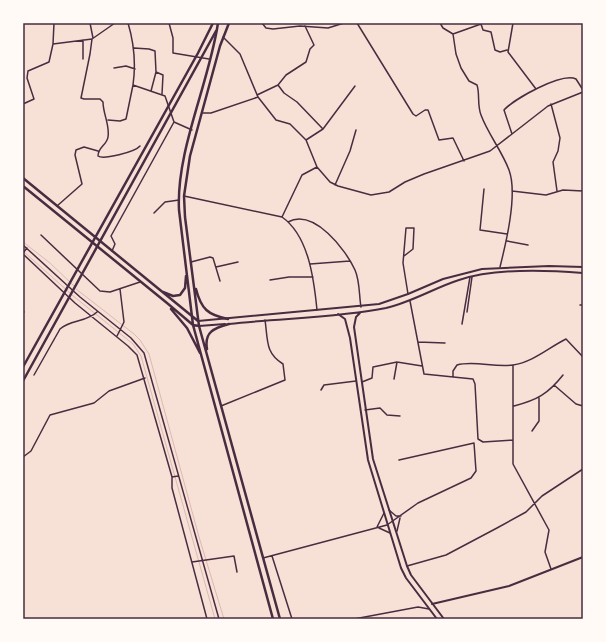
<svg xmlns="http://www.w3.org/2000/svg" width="606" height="642" font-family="'IBM Plex Sans',sans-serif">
  <rect width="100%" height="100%" fill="#f7e1d7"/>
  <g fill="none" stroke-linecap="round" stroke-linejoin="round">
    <path stroke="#dcb8b0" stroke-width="1" d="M23,242l27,21 24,23
      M23,251l47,42
      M76,289l58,45 6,6 9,14 50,183 25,82
      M72,295l61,49 8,12 74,263"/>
    <path stroke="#4a2c40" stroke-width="1.5" d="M90,23l3,15
      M128,23c6,20 8,41 5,62l32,11 9,26 18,8
      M169,23l4,15v15l36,6
      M262,23l4,5 7,1 27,-3 28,2 16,-5
      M357,23l56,91 3,2 9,-6h3l11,30 14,-2 11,23
      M440,23l3,5 10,6 3,20 5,14 8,13 8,4c3,9 0,20 4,30 7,19 21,36 28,55 9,24 -3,73 -9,97
      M513,23l-5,29 28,37
      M453,34l28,-10 2,6 8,2 4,18 5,2 7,-2
      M223,37l17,17 18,43 18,23 14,4 16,16 11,27 13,15 8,4 33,9 18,-3 16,-10 19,-8 66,-23 22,-17 -8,-24c10,-11 58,-38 72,-31l7,11
      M92,39l-2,15 -9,44 3,1h16l3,3c0,12 7,23 5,35 -1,8 -10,10 -10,19 5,4 37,-4 42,-10
      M53,44l39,-5 23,-16
      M134,48l15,1 6,2 1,21 -5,19
      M83,59v-19
      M114,68l12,-2 9,3
      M156,72l7,3 -1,19
      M278,85l6,8 13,9 25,26
      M257,95l21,-10 8,-10 20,-13 4,-13 4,-4 -9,-19
      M23,104l11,-5 -7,-21 1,-7 21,-9 4,-18 1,-21
      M551,104l9,34 -2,13 -5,11 4,29
      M203,113h8l47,-16
      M108,120l12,1 6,-2 7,-34
      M512,134l36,-28 35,-14
      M306,140l17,-11 32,-43
      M335,185l15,-34 6,-21
      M484,189l-4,41 27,4
      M512,191l34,4 17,-5 20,1
      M184,196l98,21c27,19 32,63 35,93
      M57,206l25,-22 -7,-29 1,-5 8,-3 14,4
      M154,213l11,-11 14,-2
      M282,217l20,-42 15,-8
      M288,222c26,-14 58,28 67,48 5,11 4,26 6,37
      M41,235l59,56 10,1 30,-10
      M507,241l21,4
      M23,245l57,52 51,41 13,15 75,266
      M112,251l3,-7 -4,-8 63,-114
      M23,253l4,-5
      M23,254l52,49 53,43 9,9 35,122v11l35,131
      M404,256l9,-7 1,-21h-8l-3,35 5,31
      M191,262l19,-5 3,1 7,23
      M310,264l40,-3
      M216,267l22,-5
      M270,280l19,-3h24
      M410,301l14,73 49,5 2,5 3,55 5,3 30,-2
      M580,305h3
      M23,311l1,1
      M467,312l5,-35
      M462,324l8,-47
      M117,336l7,-14 -4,-33
      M418,342l27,1
      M513,365v99l36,66 -4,22 6,17
      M34,375l26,-46c10,-9 27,-7 37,-17
      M453,377v-6l4,-6c17,-5 38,3 56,0 20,-3 35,-17 53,-26l17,18
      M394,379l3,-17
      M362,382l10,-4 1,-11 24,-5 25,4
      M554,385l22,19 7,2
      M321,390l3,-5 32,-4
      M221,406l64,-26 -2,-16c-18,-11 -15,-24 -18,-44
      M514,406c23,-6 34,-12 49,-31
      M365,410l15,-2 7,7 13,1
      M532,431l7,-10v-23
      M23,457l8,-6 19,-36 44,-12 15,-12 36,-13
      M172,477l6,-1
      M389,510l7,6h5
      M377,527l7,-14
      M379,528l11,5
      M397,531l3,-13
      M272,556l20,63
      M263,558l124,-33 31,-22 53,-25 5,-7 -2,-28 -75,17
      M192,562l42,-6 3,16
      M407,566l39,-11 51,-27 29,-16 16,-16 41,-27
      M354,619l64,-12 11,2"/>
    <path stroke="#4a2c40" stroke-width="2" d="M432,604l77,-18 74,-29"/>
    <path stroke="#4a2c40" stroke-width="2" d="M360,313l-4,4 -2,10 19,132 34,107 4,9 33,44
      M338,314l7,5 5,19 18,122 33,108 5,10 31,41
      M198,321l181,-17 29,-10 35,-15 39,-10 67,-3 34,1
      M229,324c51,-6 108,-6 157,-16 26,-6 48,-20 73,-28 35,-12 88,-10 124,-7
      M199,326l26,-2"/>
    <path stroke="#4a2c40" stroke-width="2.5" d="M23,367l175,-314 15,-30
      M23,381l193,-350"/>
    <path stroke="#4a2c40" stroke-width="2.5" d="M218,23c-9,61 -42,127 -39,187l14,115 80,294
      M229,23l-9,23 -30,110 -6,40 1,21 14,109 81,293
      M23,178l175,143
      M23,186l144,117 26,22 6,1
      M196,289c5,20 12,26 32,30
      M163,292l10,4 7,-1 5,-7 1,-12
      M171,309l16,19 13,25
      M207,349c-3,-17 7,-21 22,-25"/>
  </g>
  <rect width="606" height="642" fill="none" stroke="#fffaf5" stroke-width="48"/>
  <rect x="24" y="24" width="558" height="594" fill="none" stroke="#4a2c40" stroke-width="1.5"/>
</svg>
